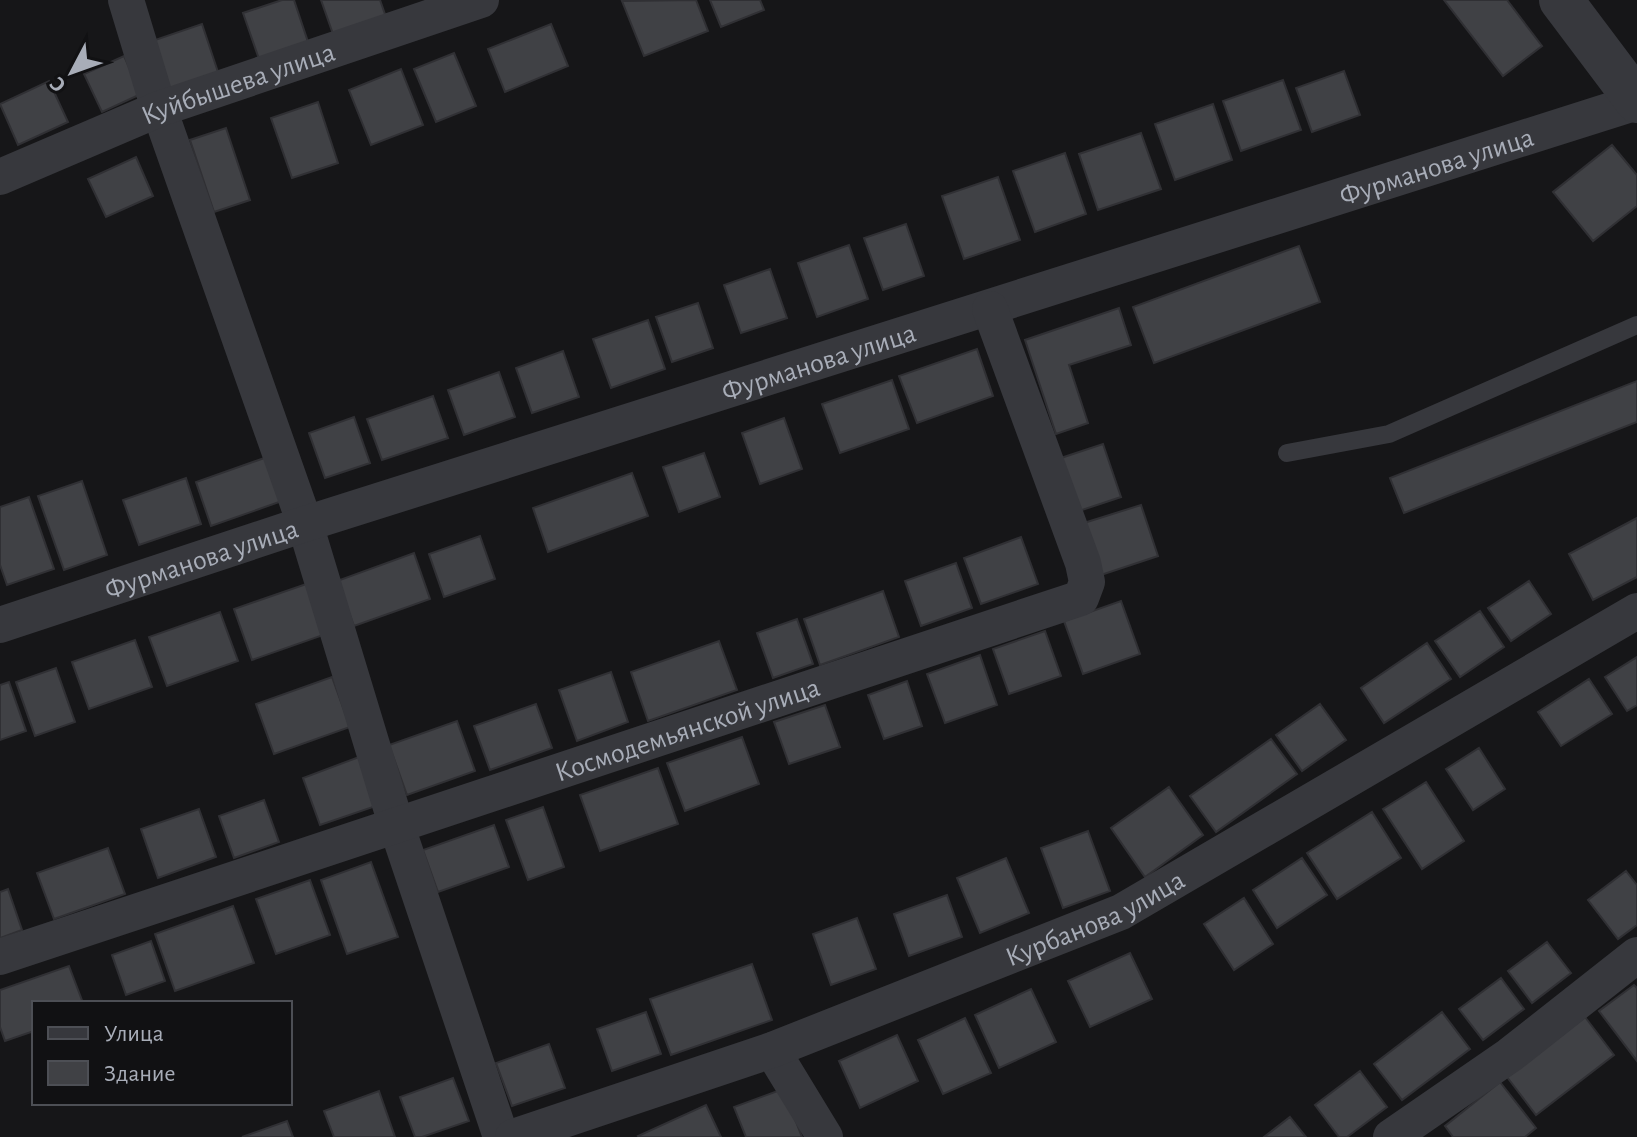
<svg xmlns="http://www.w3.org/2000/svg" width="1637" height="1137" font-family="'Alegreya Sans',sans-serif">
  <rect width="100%" height="100%" fill="#161618"/>
  <path fill="#404145" stroke="#303034" stroke-width="2" d="M282,0h12l14,42 -49,17 -16,-46z
    M321,0h59l6,17 -53,17z
    M696,0l12,31 -64,25 -22,-55z
    M710,0h50l4,10 -43,17z
    M1444,0h63l35,46 -39,30z
    M202,24l17,51 -50,16 -17,-50z
    M551,24l17,42 -63,26 -17,-43z
    M454,53l22,53 -40,16 -22,-53z
    M124,56l17,38 -39,18 -18,-38z
    M401,69l22,56 -52,20 -22,-55z
    M1344,71l16,44 -48,17 -16,-44z
    M1283,80l18,50 -60,21 -18,-50z
    M49,81l19,41 -50,23 -18,-41z
    M318,102l20,61 -46,15 -21,-60z
    M1213,104l19,56 -57,20 -20,-56z
    M226,128l24,72 -36,12 -24,-72z
    M1141,133l20,56 -63,21 -19,-56z
    M1612,145l25,30v31l-44,35 -40,-49z
    M1065,153l21,61 -51,18 -22,-61z
    M136,157l17,39 -47,21 -18,-38z
    M998,177l22,63 -56,19 -22,-63z
    M906,224l18,52 -41,14 -19,-52z
    M849,245l19,54 -51,18 -19,-54z
    M1299,246l21,56 -166,61 -21,-56z
    M770,269l17,49 -46,15 -17,-48z
    M698,303l15,45 -41,14 -16,-45z
    M1119,308l12,37 -62,20 19,58 -32,11 -31,-94z
    M648,320l17,49 -54,19 -18,-49z
    M977,349l16,47 -76,27 -18,-47z
    M563,351l16,46 -47,16 -16,-45z
    M499,372l16,45 -51,18 -16,-45z
    M892,380l17,49 -69,24 -18,-49z
    M1637,381v41l-233,91 -14,-35z
    M433,396l15,42 -66,22 -15,-41z
    M354,417l16,46 -45,15 -16,-45z
    M784,418l18,51 -42,15 -18,-51z
    M1103,444l18,53 -42,14 -18,-53z
    M704,453l16,44 -41,15 -16,-45z
    M270,456l15,44 -74,26 -15,-44z
    M632,473l16,43 -100,36 -15,-44z
    M186,478l15,46 -62,21 -16,-45z
    M82,481l25,74 -43,15 -26,-74z
    M29,497l25,72 -47,16 -7,-20v-58z
    M1141,505l17,51 -57,19 -17,-52z
    M1637,518v59l-44,23 -24,-46z
    M480,536l15,43 -51,18 -15,-43z
    M1021,537l17,47 -57,20 -17,-46z
    M414,553l16,46 -76,27 -17,-45z
    M956,563l16,45 -51,18 -16,-45z
    M1529,581l22,33 -40,27 -23,-33z
    M312,582l17,51 -77,27 -18,-51z
    M883,591l16,46 -79,28 -16,-46z
    M1121,601l19,53 -57,20 -19,-53z
    M1480,611l24,36 -44,30 -25,-36z
    M220,612l18,49 -71,25 -18,-49z
    M797,619l16,45 -40,14 -16,-45z
    M1045,631l16,45 -52,18 -16,-45z
    M135,640l17,47 -63,22 -17,-47z
    M719,641l18,49 -89,31 -17,-49z
    M1427,643l24,36 -67,44 -23,-35z
    M980,655l17,50 -52,18 -18,-49z
    M1637,657v48l-10,6 -22,-34z
    M56,668l19,54 -40,14 -19,-54z
    M611,672l17,50 -51,19 -18,-51z
    M332,677l18,50 -76,27 -18,-50z
    M1589,679l23,35 -51,32 -23,-34z
    M907,681l15,45 -38,13 -16,-44z
    M9,682l17,49 -26,9v-55z
    M536,704l16,44 -62,22 -16,-44z
    M1320,704l26,36 -44,31 -26,-36z
    M825,705l15,42 -51,17 -15,-42z
    M457,721l18,50 -68,24 -18,-50z
    M742,737l17,47 -74,27 -18,-48z
    M1271,739l26,35 -81,58 -26,-36z
    M1479,748l26,41 -32,21 -27,-41z
    M359,757l17,49 -56,19 -17,-47z
    M658,768l20,56 -78,27 -20,-56z
    M1426,782l38,59 -42,28 -39,-60z
    M1169,787l34,48 -58,42 -34,-49z
    M264,800l15,42 -45,16 -15,-42z
    M543,807l21,60 -36,13 -22,-60z
    M199,809l17,48 -58,21 -17,-49z
    M1372,812l29,46 -64,41 -30,-46z
    M494,825l15,42 -71,25 -15,-42z
    M1088,831l22,60 -47,17 -22,-60z
    M108,848l17,46 -71,25 -17,-46z
    M1006,858l23,55 -49,20 -23,-55z
    M1302,858l25,37 -50,33 -24,-38z
    M371,862l27,75 -51,17 -26,-74z
    M1626,871l11,14v40l-19,14 -30,-39z
    M310,880l20,55 -54,19 -20,-55z
    M8,889l14,41 -22,8v-46z
    M947,895l15,42 -53,19 -15,-42z
    M1244,898l29,46 -39,26 -30,-46z
    M233,906l21,57 -79,28 -20,-57z
    M857,918l19,51 -45,16 -18,-51z
    M151,941l14,40 -39,14 -14,-40z
    M1547,942l24,31 -39,30 -24,-32z
    M1130,953l22,46 -62,28 -22,-46z
    M752,964l20,56 -101,35 -21,-56z
    M69,966l14,37h-49v28l-29,10 -5,-14v-37z
    M1501,978l23,31 -41,31 -24,-31z
    M1634,985l3,3v73l-38,-50z
    M1031,989l25,53 -57,26 -24,-53z
    M646,1012l15,42 -49,17 -15,-42z
    M1442,1012l28,37 -68,51 -28,-36z
    M1585,1017l29,38 -78,60 -29,-38z
    M965,1018l26,55 -48,21 -25,-54z
    M897,1035l21,46 -58,27 -21,-47z
    M549,1044l16,44 -53,18 -16,-43z
    M1360,1071l27,36 -40,30h-8l-24,-32z
    M453,1078l16,43 -47,16h-7l-15,-40z
    M1500,1082l36,46 -11,9h-72l-8,-11z
    M783,1089l19,48h-56l-12,-30z
    M379,1091l16,46h-61l-10,-26z
    M706,1105l15,32h-82l-1,-1z
    M1290,1117l16,20h-42z
    M287,1121l6,16h-51z"/>
  <g fill="none" stroke-linecap="round" stroke-linejoin="round">
    <path stroke="#37383d" stroke-width="18" d="M1287,453l102,-19 248,-109"/>
    <g stroke="#37383d" stroke-width="36">
      <path d="M126,0l33,109 146,415 91,300 105,313"/>
      <path id="s1" d="M0,177l159,-68 322,-109"/>
      <path id="s2" d="M0,625l305,-101 1332,-422"/>
      <path id="s3" d="M0,957l1081,-359 6,-16 -4,-19 -93,-254"/>
      <path d="M772,1050l53,87"/>
      <path id="s4" d="M513,1137l259,-87 349,-138 516,-301"/>
      <path d="M1391,1137l119,-82 127,-100"/>
    </g>
    <path stroke="#37383d" stroke-width="44" d="M1561,0l76,101"/>
  </g>
  <g text-anchor="middle" stroke-width="6" stroke-linejoin="round" paint-order="stroke">
    <g font-size="28" fill="#a8adb8" stroke="#111113">
      <text dy="10" stroke="none"><textPath href="#s1" startOffset="256">Куйбышева улица</textPath></text>
      <text dy="10" stroke="none"><textPath href="#s2" startOffset="1508">Фурманова улица</textPath></text>
      <text dy="10" stroke="none"><textPath href="#s2" startOffset="860">Фурманова улица</textPath></text>
      <text dy="10" stroke="none"><textPath href="#s2" startOffset="212">Фурманова улица</textPath></text>
      <text dy="10" stroke="none"><textPath href="#s3" startOffset="724">Космодемьянской улица</textPath></text>
      <text dy="10" stroke="none"><textPath href="#s4" startOffset="622">Курбанова улица</textPath></text>
    </g>
  </g>
  <rect x="32" y="1001" width="260" height="104" fill="#111113" stroke="#4d4f55" stroke-width="2"/>
  <rect x="48" y="1027" width="40" height="12" fill="#37383d" stroke="#4d4f55" stroke-width="2"/>
  <text x="104" y="1041" font-size="24" fill="#a8adb8">Улица</text>
  <rect x="48" y="1061" width="40" height="24" fill="#404145" stroke="#4d4f55" stroke-width="2"/>
  <text x="104" y="1081" font-size="24" fill="#a8adb8">Здание</text>
  <g transform="translate(72 72) rotate(229)" stroke="#111113" stroke-width="6" paint-order="stroke">
  <path d="M0-6L14 30L0 20L-14 30Z" fill="#a8adb8"/>
  <text y="-12" font-size="22" font-weight="bold" text-anchor="middle" fill="#a8adb8">С</text>
  </g>
</svg>
